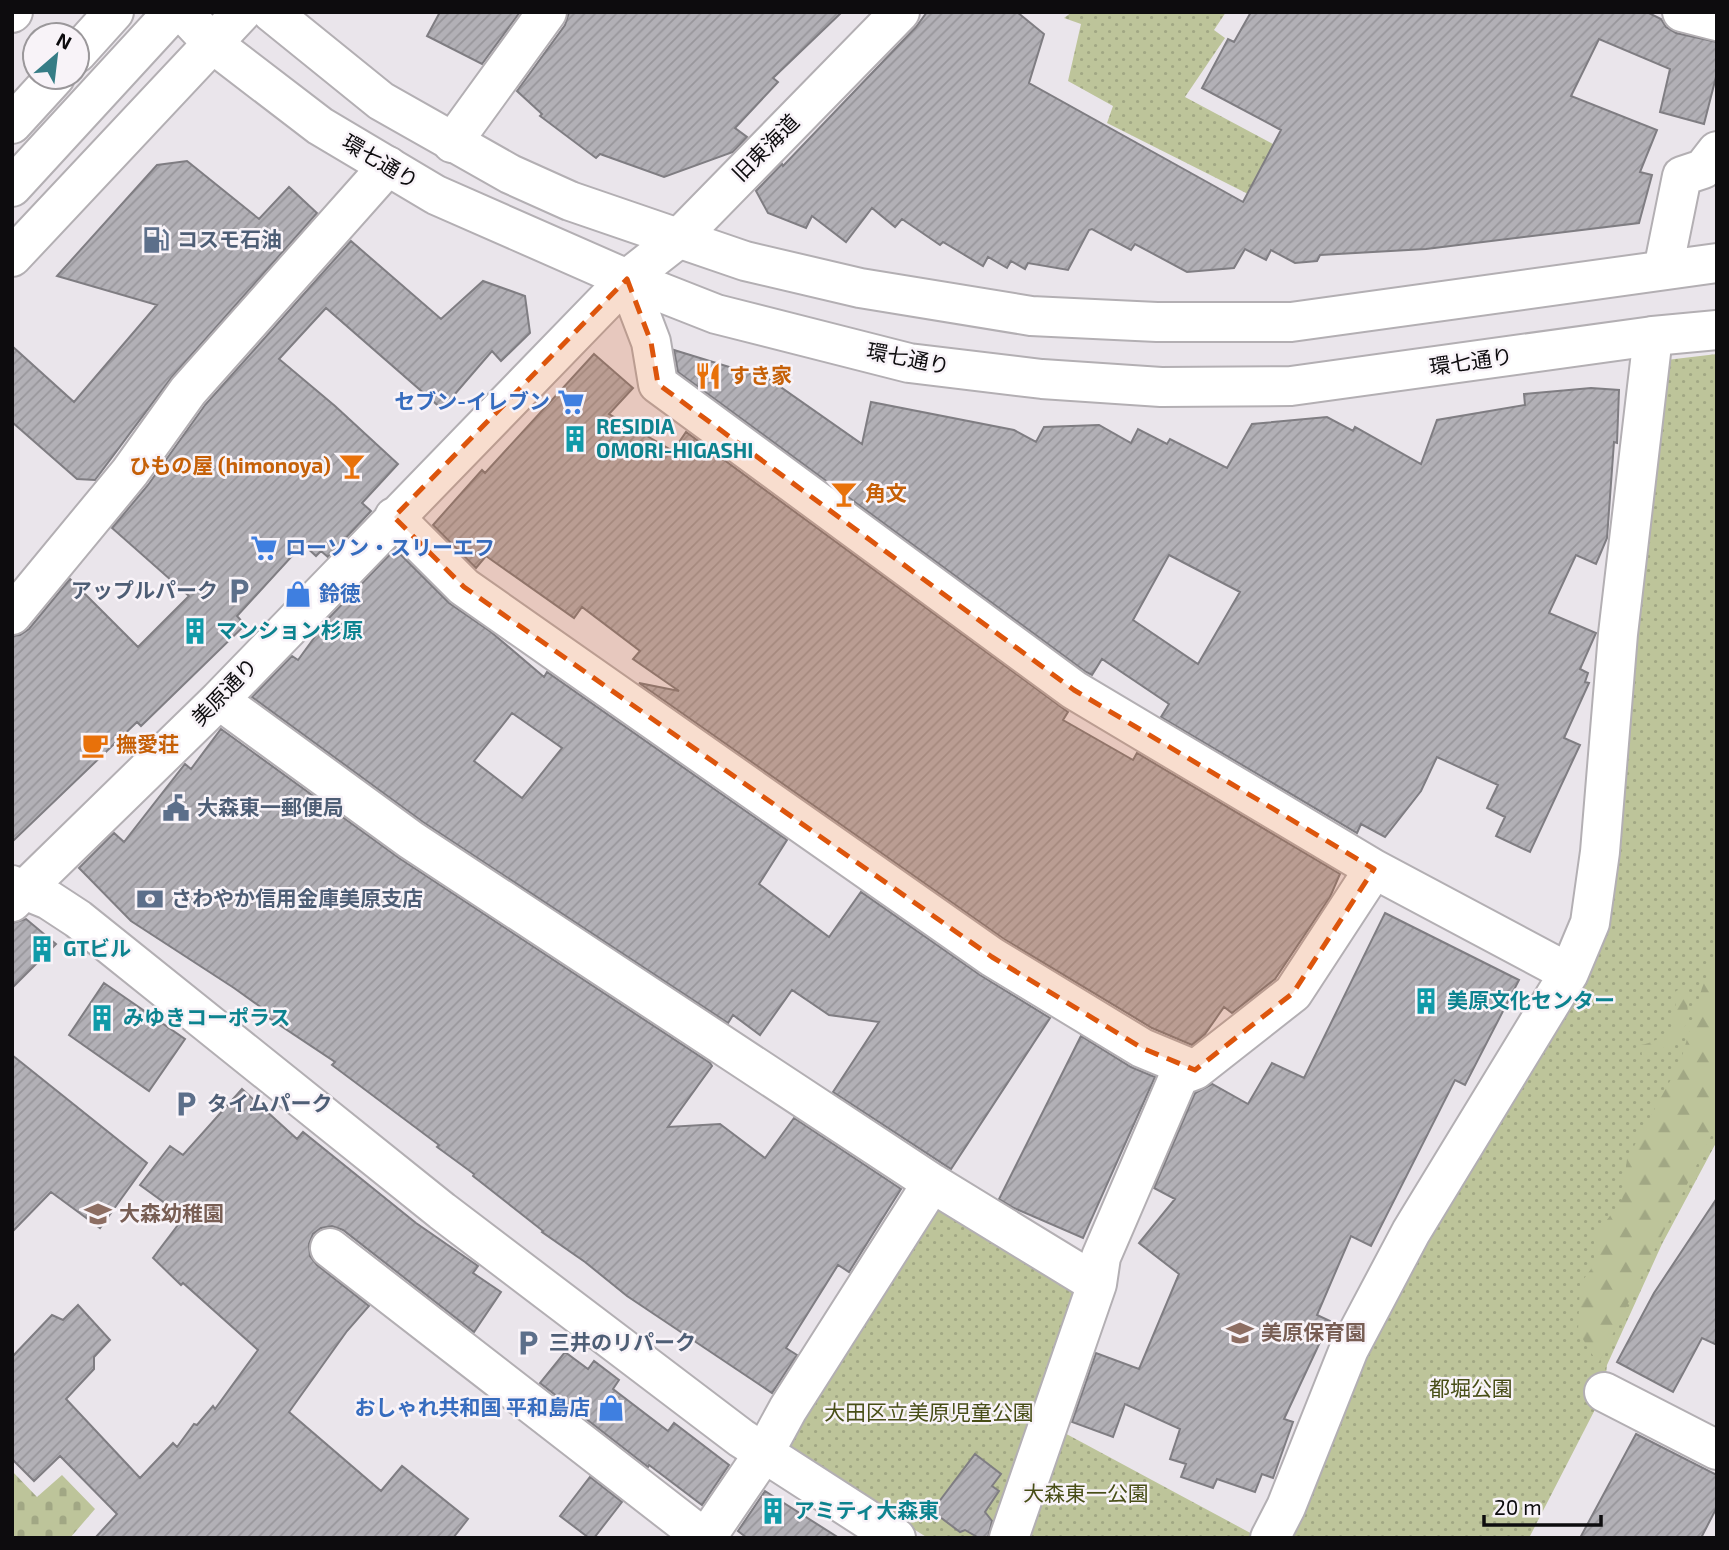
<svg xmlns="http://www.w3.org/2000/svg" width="1729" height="1550" font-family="'Exo 2','Noto Sans JP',sans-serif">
  <defs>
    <pattern id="grass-dots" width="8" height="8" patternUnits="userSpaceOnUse" patternTransform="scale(1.75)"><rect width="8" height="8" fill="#bdc49a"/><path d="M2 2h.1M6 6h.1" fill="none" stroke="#a1a784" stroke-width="1.8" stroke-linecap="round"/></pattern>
    <pattern id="forest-firs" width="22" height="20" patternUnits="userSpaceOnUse" patternTransform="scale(1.75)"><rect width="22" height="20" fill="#bdc49a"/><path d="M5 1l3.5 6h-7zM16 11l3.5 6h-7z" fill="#a1a784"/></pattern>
    <pattern id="cemetery-stones" width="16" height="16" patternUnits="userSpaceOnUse" patternTransform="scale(1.75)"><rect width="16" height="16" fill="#bdc49a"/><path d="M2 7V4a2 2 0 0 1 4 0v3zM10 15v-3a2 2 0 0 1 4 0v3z" fill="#a1a784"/></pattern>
    <pattern id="building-hatch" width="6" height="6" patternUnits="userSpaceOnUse" patternTransform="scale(1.75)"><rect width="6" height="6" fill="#b2b0b6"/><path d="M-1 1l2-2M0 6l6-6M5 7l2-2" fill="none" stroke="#98969b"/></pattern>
  </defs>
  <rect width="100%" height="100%" fill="#eae5eb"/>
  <path fill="url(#grass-dots)" d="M1072,12h154l-12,18 11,8 -40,59 88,47 -21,52 -145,-73 6,-17 -45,-25 13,-57 -17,-6z
    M1717,354v787l-55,103 -55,121 -3,27 -75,146h-250l80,-194 217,-368 82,-615z
    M937,1195l145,88 -66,204 -29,51h-59l-145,-90z
    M1059,1430l197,106 -226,2z"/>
  <path fill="url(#forest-firs)" d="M1717,952v172l-119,240 -20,-33 2,-47 14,-19v-28l28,-37 5,-41 53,-96 22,-75z
    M1683,987c14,40 -4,59 -41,69l-1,-11c28,-6 41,-24 32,-52z"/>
  <path fill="url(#cemetery-stones)" d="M12,1471l25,26 25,-22 33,34 -25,29h-58z"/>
  <path fill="url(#building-hatch)" stroke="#7f7d82" stroke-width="2" fill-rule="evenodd" d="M440,12h80l-38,52 -55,-28z
    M569,12h273l-69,66 5,4 -43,46 12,9 -14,15 -69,25 -64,-23 -4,4 -56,-42 2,-2 -25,-23 48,-66z
    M927,12h90l27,22 -15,49 214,119 38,-72 -79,-42 26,-49 6,3 17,-30h396l14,7 5,8 10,6 41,9v31l-13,51 -44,-12 10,-43 -71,-30 -28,57 86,34 -17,42 12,3 -13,48 -213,26 -106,6 -3,6 -22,2 -24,-13 -5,10 -21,-11 -11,19 -47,4 -52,-28 -4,6 -39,-21 -3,1 -21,40 -40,-7 -3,6 -14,-8 -4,7 -19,-11 -5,9 -40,-24 -3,3 -38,-26 -7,8 -23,-19 -26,34 -34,-26 -6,12 -38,-15 -12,-22 26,-27 1,2 133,-139z
    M187,161l72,58 30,-32 28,26 -145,164 -77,103 -18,-1 -65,-57v-76l62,56 83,-97 -100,-29 100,-111z
    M351,241l90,78 42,-38 42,15 5,37 -29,28 -9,-10 -50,58 -116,-101 -47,51 56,47 63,58 -36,39 9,8 -43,46 -7,-6 -5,5 -13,-12 -66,72 8,9 -104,101 -4,-4 -125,120v-206l8,-1 9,-6 41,-50 68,68 51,-51 -77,-68 36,-43 57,-80z
    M674,350l78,24 3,-5 107,75 9,-42 143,28 22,12 8,-15 55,-2 32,18 7,-14 29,15 3,-5 57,29 25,-44 75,-7 26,14 2,-4 66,37 16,-44 88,-15 -1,-11 67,-6 28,2 -2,53 -3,-1 -7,96 -11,26 -20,-9 -27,58 47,20 -16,36 8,4 -3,9 4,1 -25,55 16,7 -50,107 -34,-16 9,-19 -18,-9 11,-23 -61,-28 -16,34 -36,46 -24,-13 -4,9 -196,-116 8,-13 -67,-45 -10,16 -6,-3 -408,-300zM1169,555l71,37 -42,72 -65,-44z
    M594,354l39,34 -24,26 64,37 13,-19 382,280 -5,8 70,40 4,-7 203,121 -10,23 -55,82 -43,34 -8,-6 -19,27 -13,11 -40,-17 -148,-89 -365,-256 40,8 -46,-32 7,-8 -58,-44 -8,11 -88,-62 -10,12 -43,-43 49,-55 3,3z
    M395,549l54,54 42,29 53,45 3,-5 240,168 -28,44 70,53 32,-45 119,83 70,43 -99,151 -118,-77 46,-70 -50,-7 -37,-25 -32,45 -27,-20 -5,8 -305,-201 -171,-125 40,-41 6,4 30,-41zM512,713l50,35 -40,50 -48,-37z
    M221,729l178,129 311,205 2,3 -44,61 52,-3 45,34 29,-40 107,71 -52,83 -11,-7 -52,83 11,7 -25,38 -145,-97 -42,-34 -43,-30 1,-1 -70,-55 1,-2 -37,-27 2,-2 -107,-80 3,-3 -75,-50 2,-4 -28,-20 -103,-67 -52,-53 35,-35 10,9 61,-78 6,5z
    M1385,913l134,67 -54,105 -10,-5 -84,166 -20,-10 -34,79 13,6 -46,98 9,3 -20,56 -11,-4 -7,18 -38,-13 -4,9 -32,-11 5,-13 -16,-5 10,-30 -55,-25 -12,33 -41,-15 24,-69 43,16 40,-95 -40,-31 36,-44 -21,-11 41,-95 17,-9 36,20 24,-41 32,15z
    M26,919l30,25 -44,44v-65z
    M104,983l81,56 -36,52 -80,-56z
    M1081,1036l50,31 24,10 -72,161 -69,-30 -15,-9z
    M12,1055l135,108 -47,65 -49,-36 -39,40z
    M242,1089l55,50 6,-7 113,91 62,43 -5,7 28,19 -27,40 -131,-102 -11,-4 -11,2 -8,6 -4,10 1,12 7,9 52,41 -22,25 -58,81 92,79 21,-25 66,53 -15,19h-358l22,-24 -57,-58 -26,25 -22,-22v-102l40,-42 11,5 15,-15 32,35 -16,17v12l-28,30 74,79 33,-35 4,4 17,-23 3,1 16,-19 2,3 43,-59 -75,-67 -2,2 -28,-27 31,-41 -44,-32 30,-39 13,9z
    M1717,1198v147l-15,-7 -29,54 -56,-30 37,-69z
    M565,1352l23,17 6,-8 25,19 -6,9 55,42 6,-8 55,42 -27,40 -53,-40 -1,2 -108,-84z
    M1636,1434l81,41v32l-16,31h-121z
    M975,1454l26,20 -9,12 7,5 -14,21 7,9 -4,17h-9l-14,-8 -5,2 -28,-21z
    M590,1477l32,25 -28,36h-5l-29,-22z
    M765,1491l74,47h-92l-9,-7z"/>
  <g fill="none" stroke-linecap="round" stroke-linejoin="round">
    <defs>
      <path id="street" d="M1682,12l35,9
        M452,143l95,-131
        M1663,270l19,-94 21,-7 14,-18
        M627,279l24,63 7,42 416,306 300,179 195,104
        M394,517l70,70 528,370 150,91 53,22
        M12,615l118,-143 58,-81 200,-225
        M219,700l192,140 521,343 165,101 -88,254
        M12,902l207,-202 408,-421 51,-40 222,-227
        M330,1248l374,290
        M1097,1284l4,-27 78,-181 16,-6 98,-77 81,-124
        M1604,1392l113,58
        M706,1538l58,-85 24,-44 144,-226
        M1270,1538l16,-31 63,-158 62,-117 158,-259 21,-50 10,-71 18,-218 35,-298"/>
      <path id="secondary" d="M12,885l37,15 29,19 364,292 299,227 155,100"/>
      <path id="primary" d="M183,12l30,32 107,82 116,69 191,84 89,35 193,49 133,16 119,8 130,-1 362,-50 64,-6
        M271,12l110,89 129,73 60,27 175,60 115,27 171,28 126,6h134l426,-59"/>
      <path id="highway" d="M12,13l1,-1
        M77,53l37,-41
        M12,124l43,-47
        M12,187l161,-175
        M12,257l230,-245"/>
    </defs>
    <use href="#street" stroke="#b3afb3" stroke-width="42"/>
    <use href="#secondary" stroke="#b3afb3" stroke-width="42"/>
    <use href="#primary" stroke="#b3afb3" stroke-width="42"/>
    <use href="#highway" stroke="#b3afb3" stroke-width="42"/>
    <use href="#street" stroke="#fff" stroke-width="38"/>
    <use href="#secondary" stroke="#fff" stroke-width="38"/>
    <use href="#primary" stroke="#fff" stroke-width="38"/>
    <use href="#highway" stroke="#fff" stroke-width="38"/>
  </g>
  <path fill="#dd550c" fill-opacity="0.2" stroke="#dd550c" stroke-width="5" stroke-dasharray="14 9" stroke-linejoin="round" d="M627,279l24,63 7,42 416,306 300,179 -81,124 -98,77 -53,-22 -150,-91 -528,-370 -70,-70z"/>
  <defs>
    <symbol id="fuel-bare" viewBox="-9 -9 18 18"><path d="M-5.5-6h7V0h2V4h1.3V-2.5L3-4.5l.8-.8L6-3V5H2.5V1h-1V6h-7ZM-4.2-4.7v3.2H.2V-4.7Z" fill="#5c6f8a" stroke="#f8f3f8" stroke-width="2.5" paint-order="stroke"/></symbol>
    <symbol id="restaurant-bare" viewBox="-9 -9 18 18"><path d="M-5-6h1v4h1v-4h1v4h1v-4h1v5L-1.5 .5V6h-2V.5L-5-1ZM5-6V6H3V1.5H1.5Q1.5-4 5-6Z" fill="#e8710a" stroke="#f8f3f8" stroke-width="2.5" paint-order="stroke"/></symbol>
    <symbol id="supermarket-bare" viewBox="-9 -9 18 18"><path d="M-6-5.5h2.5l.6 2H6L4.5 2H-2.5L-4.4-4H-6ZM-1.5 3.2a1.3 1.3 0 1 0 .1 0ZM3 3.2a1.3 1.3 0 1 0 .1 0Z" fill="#3f7fe0" stroke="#f8f3f8" stroke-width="2.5" paint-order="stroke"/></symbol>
    <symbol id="building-bare" viewBox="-9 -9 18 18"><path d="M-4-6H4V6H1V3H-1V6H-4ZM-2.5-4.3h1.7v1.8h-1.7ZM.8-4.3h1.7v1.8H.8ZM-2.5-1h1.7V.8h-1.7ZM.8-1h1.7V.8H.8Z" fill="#0f9aa8" stroke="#f8f3f8" stroke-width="2.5" paint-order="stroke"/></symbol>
    <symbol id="bar-bare" viewBox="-9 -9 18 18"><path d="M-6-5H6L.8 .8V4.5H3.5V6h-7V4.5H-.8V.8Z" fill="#e8710a" stroke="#f8f3f8" stroke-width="2.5" paint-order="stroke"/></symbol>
    <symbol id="parking-bare" viewBox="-9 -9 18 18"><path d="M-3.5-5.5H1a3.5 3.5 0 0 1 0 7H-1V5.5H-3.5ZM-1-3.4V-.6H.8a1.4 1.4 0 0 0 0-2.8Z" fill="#5c6f8a" stroke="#f8f3f8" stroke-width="2.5" paint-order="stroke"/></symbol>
    <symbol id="shop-bare" viewBox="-9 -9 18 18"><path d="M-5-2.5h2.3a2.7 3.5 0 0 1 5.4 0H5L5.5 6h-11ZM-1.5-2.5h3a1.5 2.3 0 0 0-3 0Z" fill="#3f7fe0" stroke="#f8f3f8" stroke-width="2.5" paint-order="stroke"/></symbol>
    <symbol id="cafe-bare" viewBox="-9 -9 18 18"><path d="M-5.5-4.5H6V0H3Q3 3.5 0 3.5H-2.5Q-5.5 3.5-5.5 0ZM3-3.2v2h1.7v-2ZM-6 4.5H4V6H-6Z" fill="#e8710a" stroke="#f8f3f8" stroke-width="2.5" paint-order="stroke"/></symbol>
    <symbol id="civic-bare" viewBox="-9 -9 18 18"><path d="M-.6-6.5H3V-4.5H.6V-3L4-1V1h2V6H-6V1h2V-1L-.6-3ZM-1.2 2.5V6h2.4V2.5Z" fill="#5c6f8a" stroke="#f8f3f8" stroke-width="2.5" paint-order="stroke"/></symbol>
    <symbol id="bank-bare" viewBox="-9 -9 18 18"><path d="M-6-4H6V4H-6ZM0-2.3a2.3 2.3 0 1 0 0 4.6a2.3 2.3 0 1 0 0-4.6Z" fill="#5c6f8a" stroke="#f8f3f8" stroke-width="2.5" paint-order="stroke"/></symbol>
    <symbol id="school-bare" viewBox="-9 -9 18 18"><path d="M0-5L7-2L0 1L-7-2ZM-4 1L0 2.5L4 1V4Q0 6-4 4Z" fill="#8d6e63" stroke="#f8f3f8" stroke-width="2.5" paint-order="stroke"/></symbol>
  </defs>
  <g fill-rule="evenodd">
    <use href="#fuel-bare" x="137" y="221" width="38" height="38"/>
    <use href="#restaurant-bare" x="689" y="357" width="38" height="38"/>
    <use href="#supermarket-bare" x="552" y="383" width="38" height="38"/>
    <use href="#building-bare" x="556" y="420" width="38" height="38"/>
    <use href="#bar-bare" x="333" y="447" width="38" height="38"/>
    <use href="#bar-bare" x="825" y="475" width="38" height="38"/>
    <use href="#supermarket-bare" x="245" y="529" width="38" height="38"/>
    <use href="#parking-bare" x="220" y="572" width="38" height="38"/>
    <use href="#shop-bare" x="279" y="575" width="38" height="38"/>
    <use href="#building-bare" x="176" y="612" width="38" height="38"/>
    <use href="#cafe-bare" x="76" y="726" width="38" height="38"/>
    <use href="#civic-bare" x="157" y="789" width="38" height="38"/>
    <use href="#bank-bare" x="131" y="880" width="38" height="38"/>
    <use href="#building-bare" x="23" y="930" width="38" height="38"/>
    <use href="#building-bare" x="1407" y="982" width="38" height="38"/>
    <use href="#building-bare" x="83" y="999" width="38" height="38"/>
    <use href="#parking-bare" x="167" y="1085" width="38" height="38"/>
    <use href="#school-bare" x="79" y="1195" width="38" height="38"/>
    <use href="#school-bare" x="1221" y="1314" width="38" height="38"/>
    <use href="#parking-bare" x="509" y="1324" width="38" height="38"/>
    <use href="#shop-bare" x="592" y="1389" width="38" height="38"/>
    <use href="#building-bare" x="754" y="1492" width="38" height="38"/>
  </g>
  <g text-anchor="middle" stroke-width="5" stroke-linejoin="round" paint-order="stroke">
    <g font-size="21" fill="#0d0c0e" stroke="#f8f3f8">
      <text transform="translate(766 148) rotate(-45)" y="7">旧東海道</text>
      <text transform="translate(380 162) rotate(31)" y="7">環七通り</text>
      <text transform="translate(908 359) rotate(11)" y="7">環七通り</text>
      <text transform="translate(1471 362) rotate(-8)" y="7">環七通り</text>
      <text transform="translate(225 692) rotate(-46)" y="7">美原通り</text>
    </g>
    <g font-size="21" font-weight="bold" fill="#4e5e75" stroke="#f8f3f8" text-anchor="start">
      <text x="177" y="247">コスモ石油</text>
      <text x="218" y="598" text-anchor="end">アップルパーク</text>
      <text x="197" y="815">大森東一郵便局</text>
      <text x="171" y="906">さわやか信用金庫美原支店</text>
      <text x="207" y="1111">タイムパーク</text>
      <text x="549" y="1350">三井のリパーク</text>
    </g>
    <g font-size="21" font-weight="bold" fill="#c56008" stroke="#f8f3f8" text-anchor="start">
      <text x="729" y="383">すき家</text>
      <text x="331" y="473" text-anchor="end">ひもの屋 (himonoya)</text>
      <text x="865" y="501">角文</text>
      <text x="116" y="752">撫愛荘</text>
    </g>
    <g font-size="21" font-weight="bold" fill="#366cbe" stroke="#f8f3f8" text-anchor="end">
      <text x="550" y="409">セブン-イレブン</text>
      <text x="285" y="555" text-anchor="start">ローソン・スリーエフ</text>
      <text x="319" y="601" text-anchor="start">鈴徳</text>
      <text x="590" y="1415">おしゃれ共和国 平和島店</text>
    </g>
    <g font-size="21" font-weight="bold" fill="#0d838f" stroke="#f8f3f8" text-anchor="start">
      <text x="596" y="434">RESIDIA<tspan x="596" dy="24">OMORI-HIGASHI</tspan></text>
      <text x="216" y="638">マンション杉原</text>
      <text x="63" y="956">GTビル</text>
      <text x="1447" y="1008">美原文化センター</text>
      <text x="123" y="1025">みゆきコーポラス</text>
      <text x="794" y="1518">アミティ大森東</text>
    </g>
    <g font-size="21" font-weight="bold" fill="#785e54" stroke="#f8f3f8" text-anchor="start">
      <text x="119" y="1221">大森幼稚園</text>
      <text x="1261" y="1340">美原保育園</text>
    </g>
    <g font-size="21" fill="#484e17" stroke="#f8f3f8">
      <text x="1471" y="1396">都堀公園</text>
      <text x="929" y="1420">大田区立美原児童公園</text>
      <text x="1086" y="1501">大森東一公園</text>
    </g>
  </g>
  <rect width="1729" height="1550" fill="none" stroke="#0d0c0e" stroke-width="28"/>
  <g transform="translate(56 56) rotate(28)"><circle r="33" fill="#f8f3f8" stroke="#9a979a" stroke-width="2"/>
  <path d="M0-5L12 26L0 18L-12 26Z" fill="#367d86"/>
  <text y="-10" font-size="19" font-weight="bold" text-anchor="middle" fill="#0d0c0e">N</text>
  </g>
  <path d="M1484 1515v10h117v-10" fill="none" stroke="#0d0c0e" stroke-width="3.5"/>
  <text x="1494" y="1515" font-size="21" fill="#0d0c0e" stroke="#f8f3f8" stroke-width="5" paint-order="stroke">20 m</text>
</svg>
